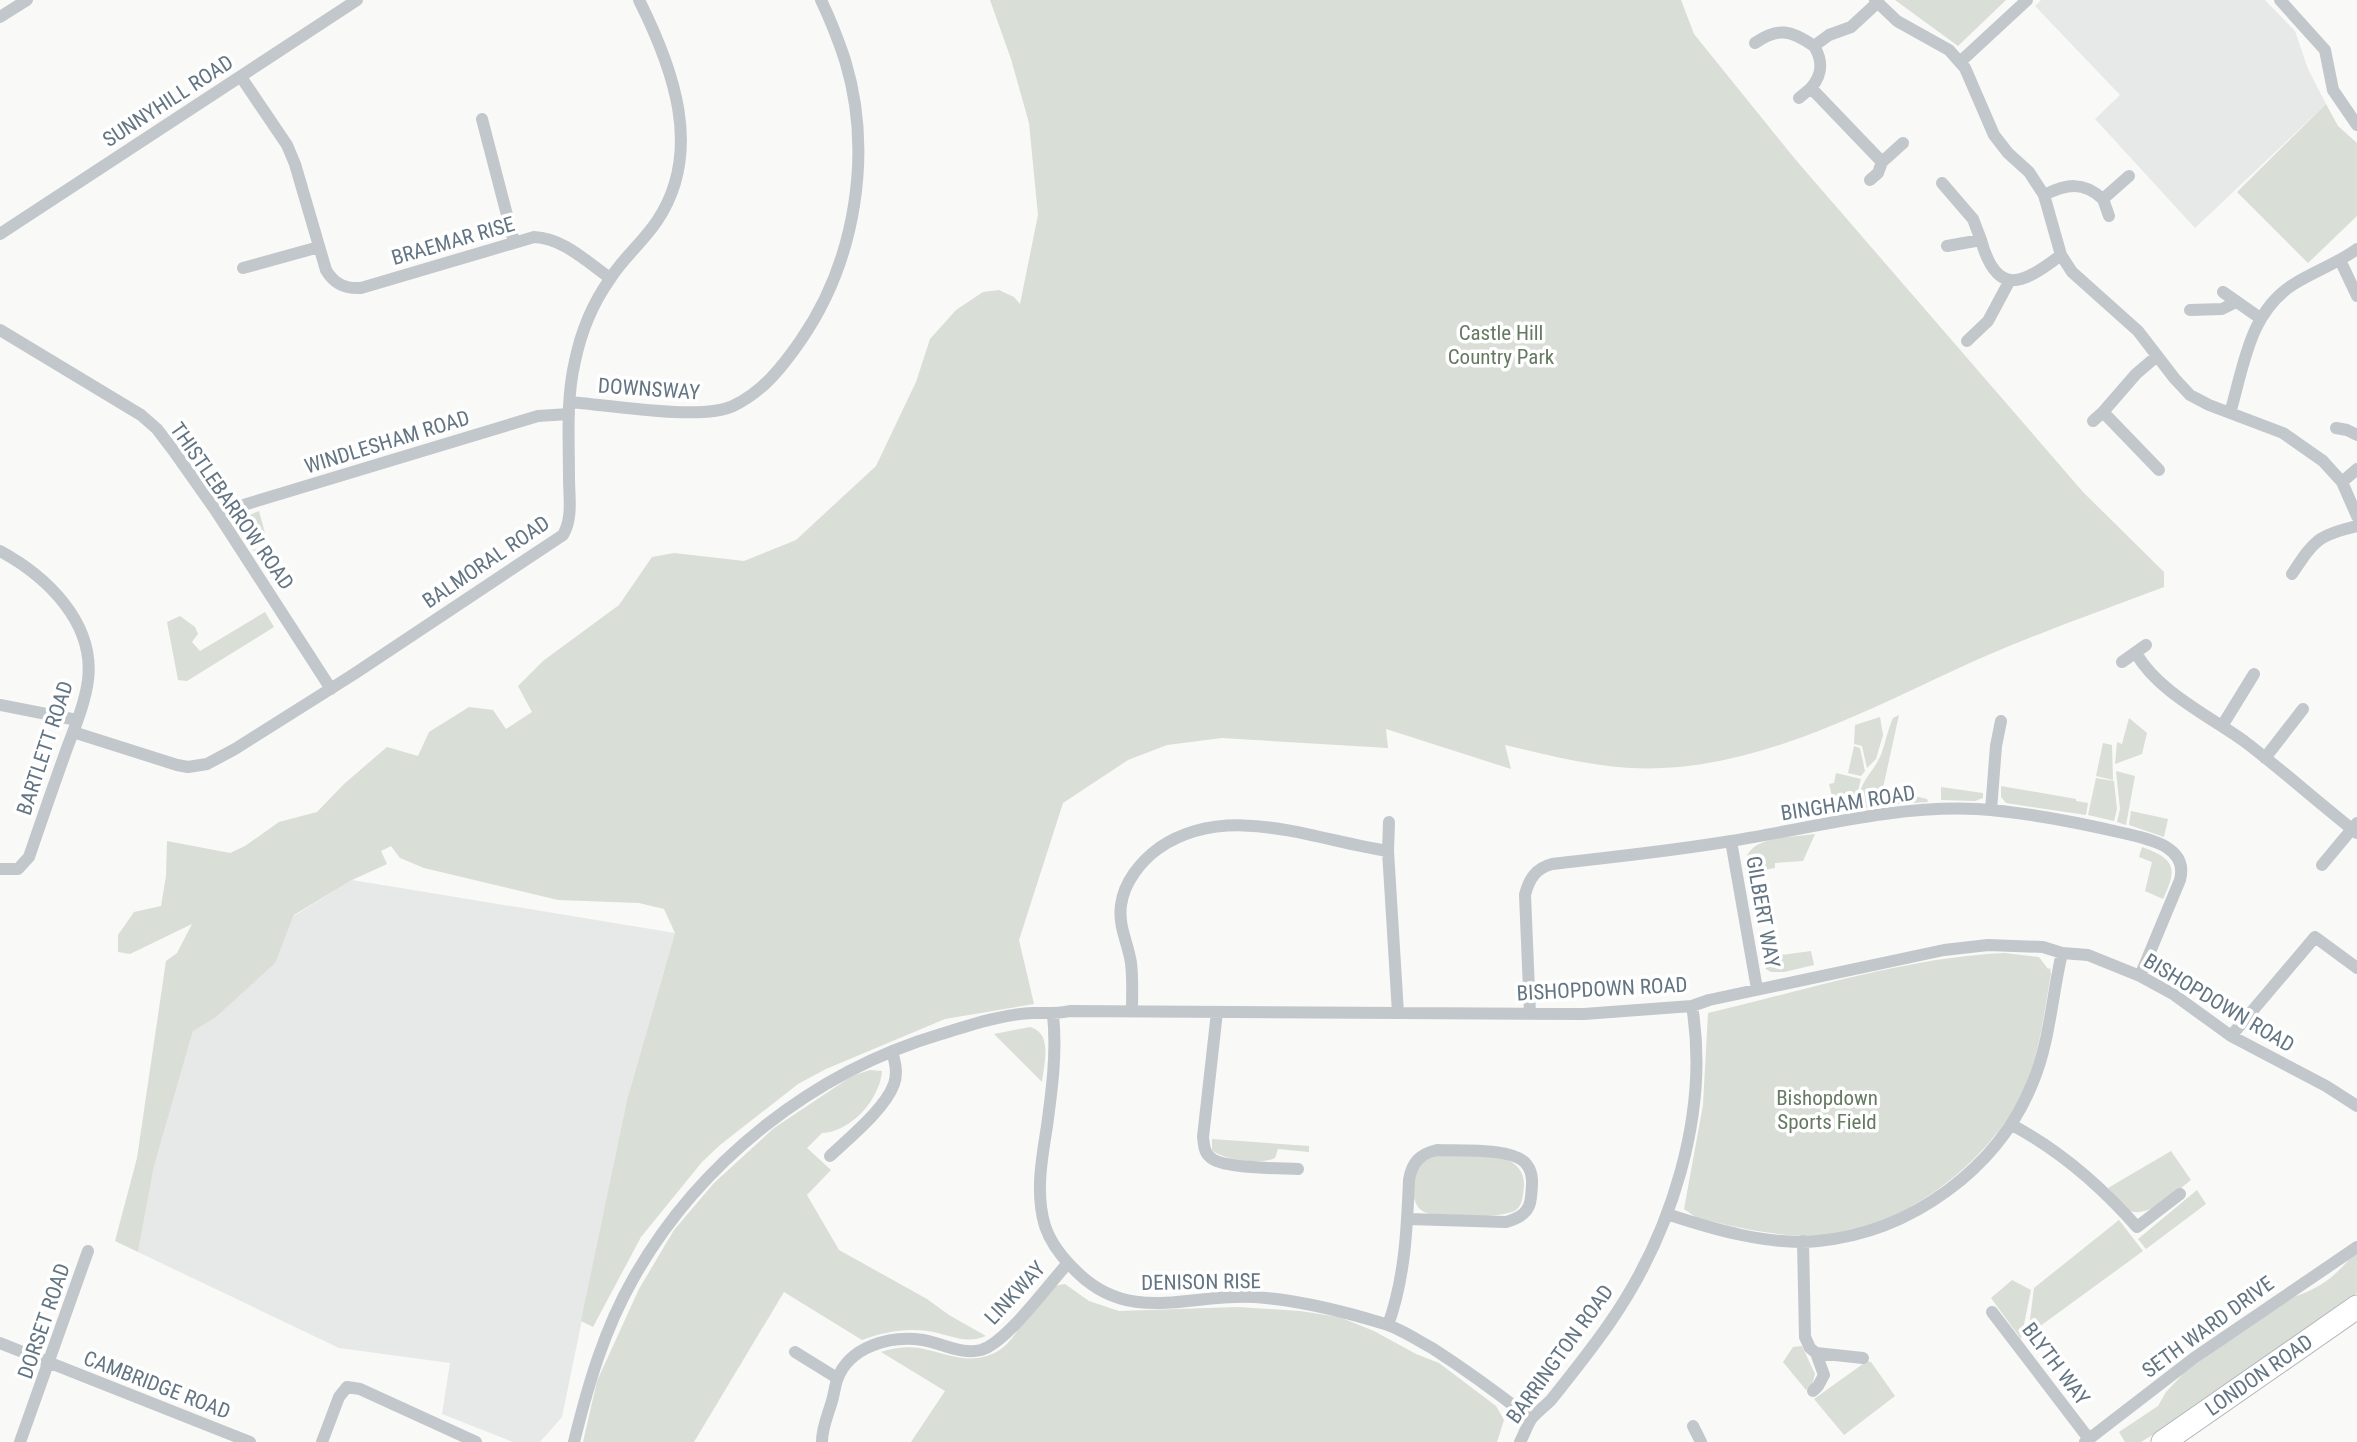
<svg xmlns="http://www.w3.org/2000/svg" width="2357" height="1442" font-family="'Roboto Condensed',sans-serif">
  <rect width="100%" height="100%" fill="#f9f9f7"/>
  <path fill="#e7e8e8" d="M2041,0h224l30,31 13,38 18,35 -131,124 -100,-109 25,-24 -85,-89z
    M352,880l323,53 -48,167 -65,317 -22,25h-27l-71,-28 8,-51 -111,-15 -201,-96 16,-86 39,-135 22,-13 59,-55 20,-47z"/>
  <path fill="#d9ded6" d="M990,0h691l13,34 101,125 288,333 81,80v15c-61,23 -123,45 -183,71 -101,45 -206,105 -319,110 -54,3 -106,-11 -157,-23l6,24 -125,-40 2,19 -166,-10 -55,7 -39,15 -65,43 -44,137 15,64 -89,15 -119,50 -28,15 -78,61 -18,17 -61,75 -48,90 -12,-6 46,-221 48,-167 -11,-24 -25,-6 -81,-3 -134,-32 -24,-10 -9,-12 -10,5 6,13 -35,16 -58,35 -19,48 -60,55 -22,13 -39,135 -16,86 -23,-11 22,-83 29,-197 11,-8 15,-29 -62,30 -12,-2v-17l16,-23 27,-6 5,-30 1,-35 63,12 15,-7 34,-24 38,-10 27,-28 43,-37 31,9 11,-24 40,-25 24,3 13,19 26,-17 -14,-26 25,-25 76,-56 33,-48 22,-4 70,8 52,-21 80,-74 40,-84 14,-43 26,-29 27,-18 16,-2 15,7 6,7 18,-89 -9,-92 -18,-64z
    M1895,0h111l-48,46z
    M2326,104l12,22 19,17v73l-49,47 -71,-71z
    M259,511l6,22 -19,5 -7,-12 1,-7z
    M269,546l11,36 -6,-1 -21,-31z
    M265,612l9,15 -87,54 -9,-1 -11,-58 13,-6 15,11 3,7 -6,8 8,9z
    M1899,715l-20,91 -21,4c0,-32 15,-34 24,-58 4,-11 6,-23 11,-34z
    M1880,717l3,18 -7,24 -9,9 -5,-22 -8,-2 1,-19z
    M2129,718l18,15 -5,21 -27,10 2,-22 5,2z
    M2103,743l9,2 1,35 -17,-4z
    M1854,746l6,2 5,23 -4,5 -13,-3z
    M2116,771l19,5 -9,49 -9,-3 3,-13z
    M1836,773l25,6 -8,31 -17,3 -7,-29 5,-1z
    M2096,778l18,3 3,28 -3,12 -26,-6z
    M2001,786l75,13v2l12,2 -2,12 -80,-12 -5,-6z
    M1941,787l42,6v5l-8,3 -34,-1z
    M1885,789l42,10 1,3 -45,3z
    M2131,811l37,8 -4,18 -35,-12z
    M1815,834l-12,27 -28,2v5l-29,5c-8,-38 43,-35 69,-39z
    M2142,847c33,12 36,21 21,52l-18,-8 7,-29 -13,-5z
    M1811,951l3,14 -30,7h-13l-5,-3 -5,-11z
    M2005,953l34,4 9,12 2,-1 1,6c-7,38 -11,78 -26,113 -34,76 -128,148 -213,149 -39,0 -77,-9 -115,-18l-13,-9 19,-104 5,-92c95,-22 200,-56 297,-60z
    M1030,1027c23,6 14,37 12,55l-48,-48z
    M870,1070l12,1c-2,28 -31,61 -60,62l-15,15 24,22 -24,25 32,55 88,49 22,16 37,21c-22,9 -37,-2 -58,-5 -24,-3 -44,1 -66,9l-78,-48 -90,150h-111l14,-61 42,-92 35,-59 40,-47 60,-55 78,-52z
    M1212,1139l97,7v6l-31,-3 -3,9c-12,7 -53,2 -63,-8z
    M2171,1151l20,29c-14,11 -46,42 -64,29 -7,-5 -13,-15 -19,-21z
    M1439,1154c26,1 86,-7 85,31 -1,9 -1,20 -8,25 -10,8 -72,8 -85,4 -8,-1 -14,-6 -16,-13 -5,-11 1,-25 4,-37z
    M2197,1190l9,14 -60,45 -8,-10z
    M2119,1220l24,31 -115,84 6,-47z
    M2357,1254v39l-177,125 -39,24h-16l-6,-10 39,-26 8,-14 18,-19 102,-74c17,-4 38,-14 50,-26 8,-7 12,-14 21,-19z
    M2012,1280l19,10 -10,49 -30,-41z
    M1065,1284l24,17 30,10 119,-4 62,4 39,6 35,14 42,23 23,9 57,43 8,14 -7,22h-586l34,-51 -64,-39c12,-4 25,-6 38,-4 28,5 51,19 79,3 28,-17 30,-63 67,-67z
    M1802,1346l13,28 -3,11 -6,5 -23,-28 10,-15z
    M1867,1361l4,1 24,34 -51,39 -30,-36z"/>
  <g fill="none" stroke-linecap="round" stroke-linejoin="round">
    <defs>
      <g id="highway">
        <path id="s1" d="M2163,1442l194,-135"/>
      </g>
    </defs>
    <use href="#highway" stroke="#b3b8bc" stroke-width="25"/>
    <path stroke="#c2c7cb" stroke-width="12" d="M1875,0l22,21 52,29 16,18 29,67 14,18 21,19 15,23 17,60 11,17 66,59 37,48 15,16 19,10 74,28 40,28 19,21 15,34
      M2280,0l45,50 8,40 24,35
      M0,17l27,-17
      M1755,43c23,-16 36,-13 59,3l15,-11 22,-8 26,-24
      M1814,46c9,15 9,28 -3,42l71,74
      M1960,62l67,-62
      M241,77l46,68 8,19 31,106c8,14 19,19 35,18l173,-51c29,1 53,25 76,41
      M1799,98l12,-10
      M482,119l32,123
      M1870,180l8,-7 4,-11 21,-19
      M1942,183l31,36 8,21
      M2044,195c23,-11 39,-14 59,4l6,17
      M2103,199l26,-23
      M0,234l357,-234
      M1947,246l34,-6c16,58 42,44 80,15
      M2340,260l17,36
      M243,268l76,-21
      M2223,292l37,26
      M2190,310l32,-1 14,-7
      M0,330l141,85 16,14 16,21 43,61 115,178
      M1967,341l21,-20 22,-41
      M2157,356l-21,18 -33,38 56,58
      M570,402c38,3 131,19 163,4 30,-14 50,-40 68,-66 55,-80 72,-188 44,-280 -7,-21 -15,-41 -24,-60
      M2230,413c14,-47 19,-101 64,-129 21,-13 44,-21 63,-35
      M2093,421l10,-9
      M2336,428l11,2 10,5
      M2342,482l15,-13
      M217,513l321,-97 31,-2
      M0,551c46,25 95,71 88,129 -3,24 -14,49 -22,71 -13,36 -25,71 -37,106l-11,12h-18
      M2292,574c22,-33 25,-39 65,-48
      M2136,653c21,38 73,63 108,88 38,29 75,62 113,92
      M2122,662l24,-17
      M0,705l77,15
      M2222,726l32,-52
      M73,732l104,33 11,2 19,-3 28,-15 119,-75 209,-139c10,-17 6,-38 6,-57 0,-39 -3,-79 6,-117 6,-29 18,-58 35,-82 13,-21 33,-37 47,-58 47,-70 16,-153 -18,-221
      M2265,758l38,-49
      M1991,810l5,-64 5,-25
      M1389,822l-1,29 10,162
      M1731,841l26,148
      M2322,865l35,-42
      M1132,1011c0,-16 1,-32 -1,-48 -3,-20 -13,-37 -10,-58 3,-23 20,-44 38,-57 69,-47 154,-8 229,3
      M1217,1012l-14,125c1,8 1,15 7,20 11,12 70,11 88,12
      M1530,1014l-5,-119c4,-16 11,-27 27,-31 60,-7 120,-13 179,-23 81,-13 164,-36 246,-32 49,3 99,13 146,24 25,6 66,13 57,47l-40,96
      M1053,1015c4,37 -1,74 -6,111 -5,32 -12,67 -2,100 6,18 19,34 33,47 54,52 112,20 177,24 43,3 88,14 130,27 16,5 32,16 47,24 34,22 67,46 99,71
      M2231,1036l84,-99 42,31
      M2012,1125c49,26 88,60 125,102l43,-33
      M830,1156c19,-18 55,-47 64,-72 4,-11 1,-22 -2,-33
      M1667,1214c45,15 103,32 151,27 93,-9 180,-72 215,-159 17,-41 19,-87 29,-129
      M1803,1241l2,96 5,11 6,5 47,5
      M1992,1312l97,127
      M1388,1325c17,-47 19,-96 21,-145 3,-18 11,-26 28,-30 22,1 78,-3 90,15 7,9 5,22 4,32 -1,15 -11,21 -25,25l-98,-3
      M0,1343l250,99
      M795,1352l42,26
      M1813,1391l5,-5 6,-11 -8,-22
      M1693,1426l8,16
      M20,1442l68,-191
      M322,1442l17,-45 8,-10 13,2 116,53
      M574,1442c14,-57 30,-112 59,-163 66,-117 180,-207 308,-245 29,-9 62,-20 92,-21 13,0 24,1 37,-2l514,3 108,-8 17,-6 235,-50 44,-5 55,2 19,6 26,2 52,21 33,18 58,42 95,50 31,20
      M822,1442c0,-15 6,-27 10,-41 2,-7 3,-15 5,-21 12,-34 54,-45 86,-40 19,3 38,15 58,10 25,-7 67,-65 87,-87
      M1520,1442c4,-7 7,-17 12,-24 5,-6 13,-12 19,-18 20,-25 40,-50 58,-76 62,-89 101,-210 83,-318
      M2085,1442l109,-84 163,-111"/>
    <use href="#highway" stroke="#fff" stroke-width="23"/>
  </g>
  <g text-anchor="middle" stroke-width="7" stroke-linejoin="round" paint-order="stroke">
    <g font-size="21" fill="#637583" stroke="#fff">
      <text transform="translate(168 101) rotate(-33)" y="7">SUNNYHILL ROAD</text>
      <text transform="translate(453 241) rotate(-16)" y="7">BRAEMAR RISE</text>
      <text transform="translate(649 389) rotate(4)" y="7">DOWNSWAY</text>
      <text transform="translate(387 442) rotate(-17)" y="7">WINDLESHAM ROAD</text>
      <text transform="translate(232 506) rotate(55)" y="7">THISTLEBARROW ROAD</text>
      <text transform="translate(486 562) rotate(-34)" y="7">BALMORAL ROAD</text>
      <text transform="translate(45 748) rotate(-72)" y="7">BARTLETT ROAD</text>
      <text transform="translate(1848 803) rotate(-9)" y="7">BINGHAM ROAD</text>
      <text transform="translate(1763 912) rotate(80)" y="7">GILBERT WAY</text>
      <text transform="translate(1602 989) rotate(-3)" y="7">BISHOPDOWN ROAD</text>
      <text transform="translate(2219 1003) rotate(31)" y="7">BISHOPDOWN ROAD</text>
      <text transform="translate(1201 1282) rotate(-1)" y="7">DENISON RISE</text>
      <text transform="translate(1015 1293) rotate(-47)" y="7">LINKWAY</text>
      <text transform="translate(44 1321) rotate(-71)" y="7">DORSET ROAD</text>
      <text transform="translate(2208 1327) rotate(-36)" y="7">SETH WARD DRIVE</text>
      <text transform="translate(1560 1354) rotate(-54)" y="7">BARRINGTON ROAD</text>
      <text transform="translate(2056 1364) rotate(53)" y="7">BLYTH WAY</text>
      <text dy="7" stroke="none"><textPath href="#s1" startOffset="117">LONDON ROAD</textPath></text>
      <text transform="translate(157 1385) rotate(21)" y="7">CAMBRIDGE ROAD</text>
    </g>
    <g font-size="21" fill="#667a62" stroke="#fff">
      <text x="1501" y="340">Castle Hill<tspan x="1501" dy="24">Country Park</tspan></text>
      <text x="1827" y="1105">Bishopdown<tspan x="1827" dy="24">Sports Field</tspan></text>
    </g>
  </g>
</svg>
